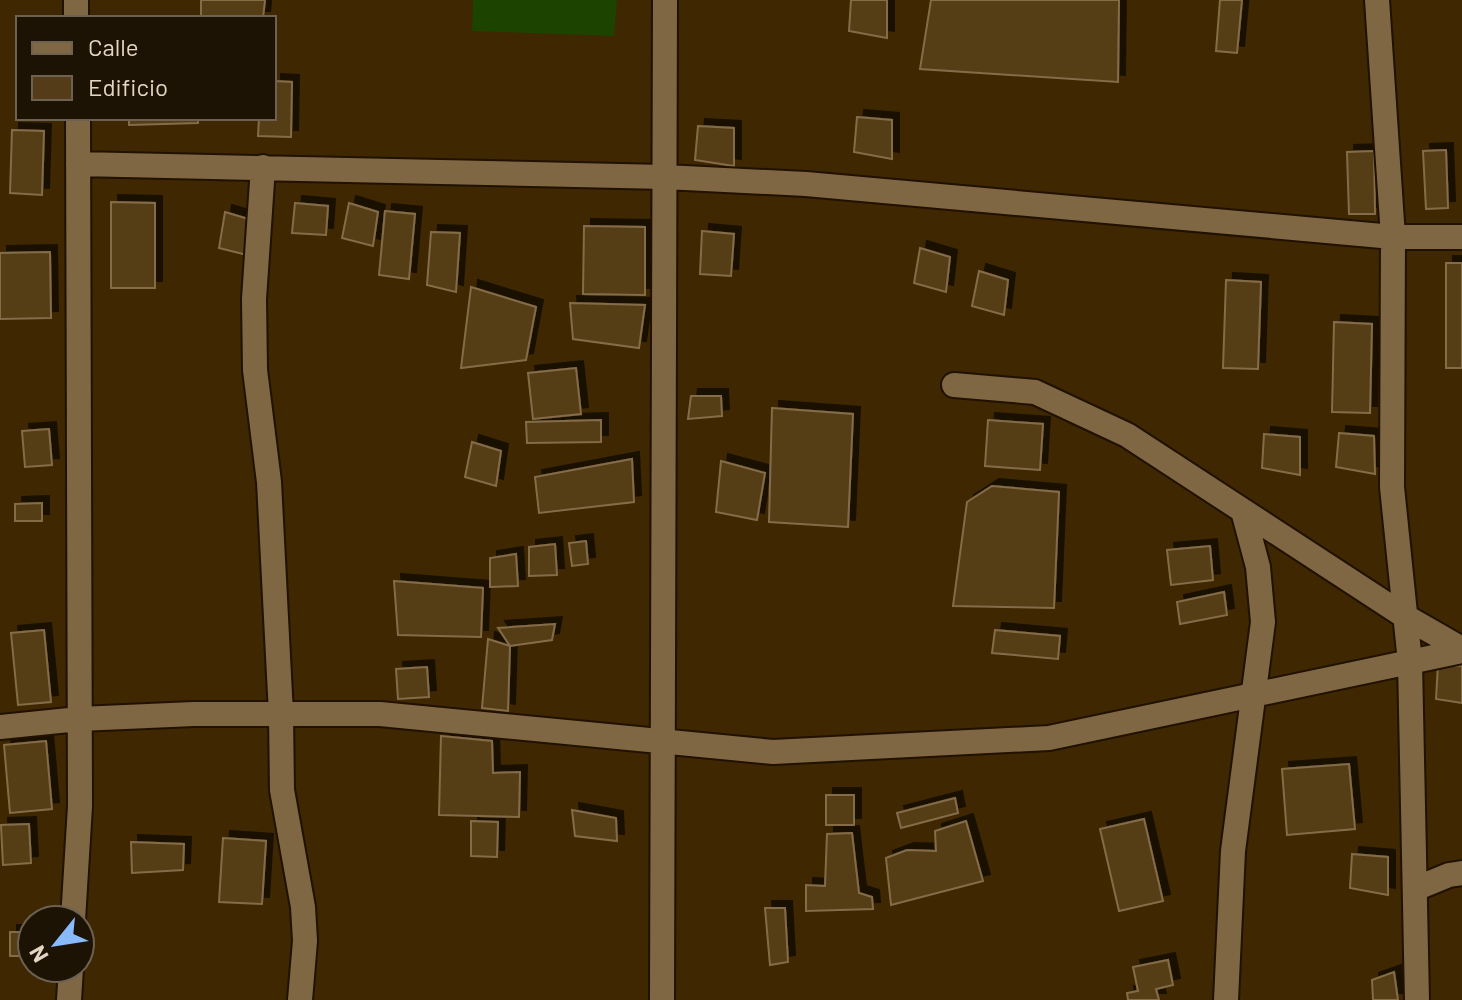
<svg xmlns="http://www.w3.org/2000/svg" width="1462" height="1000" font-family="Barlow,sans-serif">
  <defs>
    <filter id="shadow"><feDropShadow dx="7" dy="-7" stdDeviation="0" flood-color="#0009"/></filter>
  </defs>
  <rect width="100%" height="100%" fill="#3e2701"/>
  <path fill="#1d4300" d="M473,0h144l-3,36 -142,-5z"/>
  <path fill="#543c18" stroke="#856c48" stroke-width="2" filter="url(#shadow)" d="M201,0h64l-2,18h-62z
    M851,0h36v38l-38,-7z
    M931,0h188l-1,82 -198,-13z
    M1220,0h22l-5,53 -21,-2z
    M274,81l18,1 -1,55 -33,-1 1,-18h15z
    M857,117l35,3v39l-38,-7z
    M129,118h69v5l-69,2z
    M698,126l36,2v38l-39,-6z
    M12,130l32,1 -2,64 -32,-2z
    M1446,150l2,58 -22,1 -3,-58z
    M1374,151l1,63h-26l-2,-62z
    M111,202l44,1v85h-44z
    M295,203l33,3 -2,29 -34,-2z
    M349,203l29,9 -5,34 -31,-8z
    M385,211l30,3 -6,65 -30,-4z
    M225,212l30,9 -4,35 -32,-8z
    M584,226l61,1v68l-62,-1z
    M702,231l32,3 -3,42 -31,-2z
    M431,232l29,1 -4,59 -29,-7z
    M920,248l30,9 -4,35 -32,-9z
    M50,252l1,66 -51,1v-66z
    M1446,263h16v105h-16z
    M979,271l29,9 -4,35 -32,-9z
    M1226,280l35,2 -3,87 -35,-1z
    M471,287l65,20 -10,53 -65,8z
    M570,303l75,2 -6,43 -66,-9z
    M1334,322l38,2 -2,89 -38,-1z
    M576,368l5,46 -48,5 -5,-46z
    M691,396h30l1,20 -34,3z
    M772,408l81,6 -5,113 -79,-5z
    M601,420v22l-74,1 -1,-21z
    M988,420l55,4 -3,46 -55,-4z
    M49,429l3,36 -27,2 -3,-36z
    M1339,433l35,3 1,38 -39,-7z
    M1264,434l36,3v38l-38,-7z
    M472,442l29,9 -5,35 -31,-9z
    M632,459l2,43 -95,11 -4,-36z
    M721,461l44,12 -8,47 -41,-8z
    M992,486l67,6 -5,116 -101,-2 14,-104z
    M42,503v18h-27v-17z
    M586,541l2,23 -16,2 -3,-23z
    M555,544l2,31 -28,1v-29z
    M1210,546l3,34 -42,5 -4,-35z
    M516,554l2,32 -28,1v-29z
    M394,581l89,7 -2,49 -83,-2z
    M1224,592l3,23 -47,9 -3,-22z
    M555,624l-3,16 -42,6 -12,-18z
    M44,630l7,72 -33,3 -7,-72z
    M995,630l65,6 -2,23 -66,-6z
    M488,639l22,7 -2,65 -26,-3z
    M1438,664l24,2v37l-26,-4z
    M427,667l2,30 -31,2 -2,-30z
    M441,736l51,5 1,32 27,-1 -1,45 -80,-2z
    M46,741l6,68 -42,4 -6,-68z
    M1349,764l6,65 -68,6 -5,-66z
    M826,795h28v30h-28z
    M955,798l3,15 -57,15 -4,-15z
    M572,810l44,8 1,23 -42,-5z
    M1144,819l19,82 -44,10 -19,-82z
    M471,821l27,1 -1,35 -26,-1z
    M966,821l17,60 -92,24 -5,-47 21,-8 29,1 -1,-20z
    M29,824l2,39 -28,2 -2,-40z
    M852,833l7,60 13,4 1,12 -67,2v-26l19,1 2,-52z
    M223,838l43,3 -4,63 -43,-2z
    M131,842l53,2 -1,26 -51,3z
    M1352,854l36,3v38l-38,-7z
    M765,908h20l3,54 -18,3z
    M10,932h22v24h-22z
    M1168,960l5,25 -17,4 3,11h-31l-1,-7 11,-2 -5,-24z
    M1394,972l4,28h-25l-1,-20z"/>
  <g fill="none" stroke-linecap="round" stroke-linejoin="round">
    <defs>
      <path id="street" d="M76,0v18
        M1377,0l16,237 -1,250 18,175 7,338
        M78,164l587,13 141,7 587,53h69
        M263,167l-9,132 1,71 14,112 12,232 1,76 21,117 2,34 -5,59
        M954,385l81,7 92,43 279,182 56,32
        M0,727l79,-8 115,-5h186l393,38 276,-14 413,-87
        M1415,889l34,-14 13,-2
        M73,920l7,-114 -2,-688
        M69,1000l2,-32
        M662,1000l3,-1000
        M1226,1000l7,-149 30,-229 -5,-55 -15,-56"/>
    </defs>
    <use href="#street" stroke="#211100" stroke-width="28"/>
    <use href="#street" stroke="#806743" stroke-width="24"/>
  </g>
  <rect x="16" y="16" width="260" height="104" fill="#1d1305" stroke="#6d6151" stroke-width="2"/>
  <rect x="32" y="42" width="40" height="12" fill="#806743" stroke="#6d6151" stroke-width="2"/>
  <text x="88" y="56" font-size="24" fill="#e4d6c2">Calle</text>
  <rect x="32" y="76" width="40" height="24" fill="#543c18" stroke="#6d6151" stroke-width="2"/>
  <text x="88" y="96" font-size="24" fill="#e4d6c2">Edificio</text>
  <g transform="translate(56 944) rotate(240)"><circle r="38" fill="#1d1305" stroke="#6d6151" stroke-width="2"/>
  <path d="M0-6L14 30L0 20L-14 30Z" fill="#88bafc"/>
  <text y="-12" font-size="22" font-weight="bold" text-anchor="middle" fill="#e4d6c2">N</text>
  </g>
</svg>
